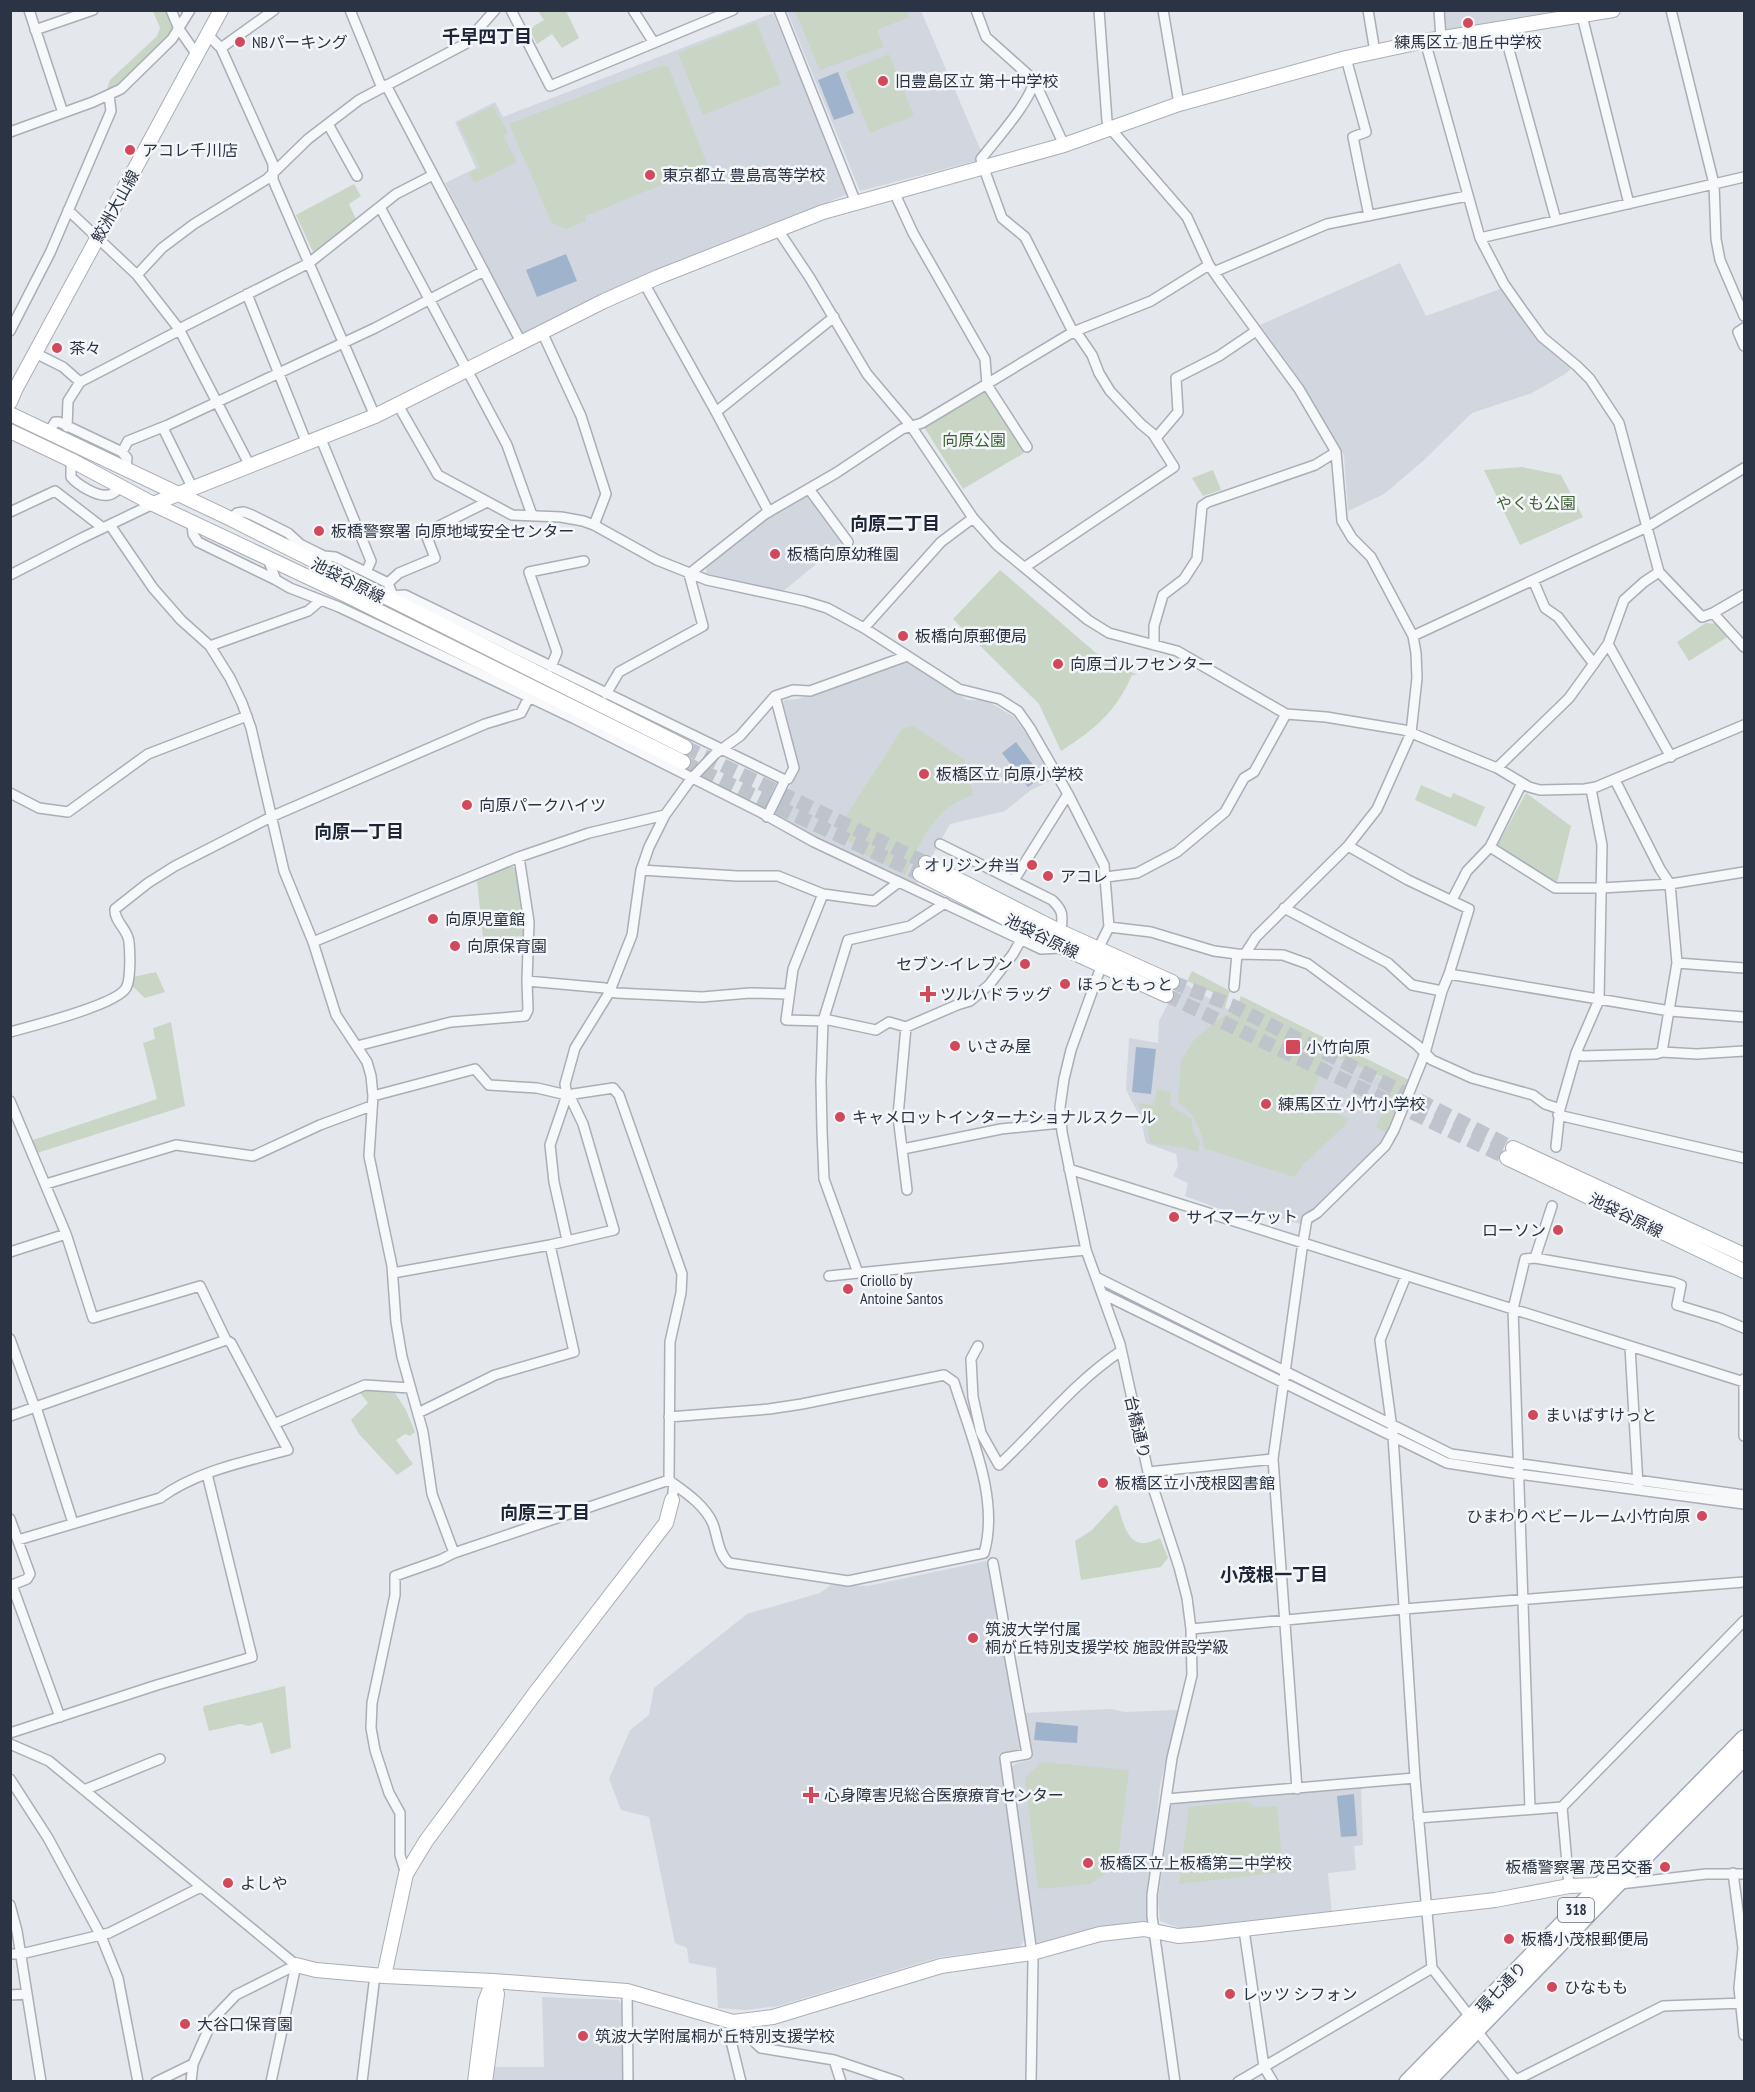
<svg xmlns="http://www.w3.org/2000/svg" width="1755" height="2092" font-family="'PT Sans Narrow','Noto Sans JP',sans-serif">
  <rect width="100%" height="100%" fill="#e4e7ec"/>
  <path fill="#d2d6de" d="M787,11h134l60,140 -6,10 -115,30z
    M1443,11h127l-123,20 -3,-3z
    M773,13l75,181 -243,98 -82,42 -78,-151 31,-15 -21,-46 40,-20 8,15z
    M1400,263l26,53 77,-28 34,50 34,31 -6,5 -33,19 -60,20 -48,47 -40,34 -36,17 -4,-56 -42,-72 -42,-58z
    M807,494l37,47 -63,52 -74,-19 -2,-8 64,-51z
    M907,661l60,39h18l28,16 16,21 26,42 -24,11 -26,21 -55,13 -34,61 -138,-66 -2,-5 22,-44 -16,-67 3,-3 13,-1 39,-12z
    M1180,981l45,27 9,3 1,-4 169,82 -11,34 -12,22 -57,53 -24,26 -39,-11 -3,10 -73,-27 3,-13 -15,-7 5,-10 -2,-12 -30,-11 -6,-26 -14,-27 3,-52 29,5 1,-22z
    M986,1561l5,4 30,180 -2,5 -18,3 23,187 -4,7 -80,10 -162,49 -33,4 -27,-2 -2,-40 -27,-5 -2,-15 -12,-5 -26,-126 -28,-7 -12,-31 21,-49 19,-15 5,-27 93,-74 73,-21 11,-8 37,1z
    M1110,1709l15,3 53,-2 -18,76 -14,137 -111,24 -24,-180 6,-4 14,-3 -7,-44 1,-3z
    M1361,1787l2,58 -9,1 2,24 -28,3 4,42 -149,14 -23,-8 -2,-22 13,-94 4,-2z
    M542,1997l76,3 3,4 3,77 -131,1 2,-15h49z"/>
  <path fill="#c9d6c5" d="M153,11h14l7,18c-18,23 -40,50 -67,60l3,-9 47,-44 3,-8z
    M538,11h28l13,27 -17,10 -10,-14 -15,10 -8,-15 15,-9z
    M795,11h112l2,6 -32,13 7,17 -64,23z
    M756,22l25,62 -78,31 -25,-62z
    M889,54l25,62 -44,17 -25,-61z
    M660,66h8l40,100 -123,50 1,5 -21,8 -13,-6 -43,-99z
    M493,106l15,26 -5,4 14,26 -43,21 -5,-10 11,-5 -22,-45z
    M354,184l7,12 -12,8 8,17 -43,33 -18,-39z
    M987,391l37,62 -61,36 -39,-62z
    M1522,467l39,8 22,42 -63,28 -36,-75z
    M1213,470l8,20 -18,6 -11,-18z
    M1000,570l96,83 41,22h-5c-16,37 -38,55 -71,76l-22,-47 -86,-85z
    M1706,623l11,1 12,12 -40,25 -12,-19z
    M914,726l51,34 8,35c-40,13 -51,45 -68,80l-49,-25 2,-4 -24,-12 69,-106z
    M1421,785l30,13 2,-5 32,14 -9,20 -61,-27z
    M1526,793l45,33 -14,57 -60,-37z
    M512,866l4,3 9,53v14l-42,2 -6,-57z
    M1192,971l38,20 -5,17 -11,-6 2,-8 -29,-13z
    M156,972l9,20 -20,6 -12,-11v-10z
    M1241,996l170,85 -18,42 -7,10 -10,-6 18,-44 -75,-34 -28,-9 38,18 -20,41 39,20 -4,7 -40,38 -10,13 -90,-29c-2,-19 -10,-34 -26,-46l3,-41 13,-21 23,-20 18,-9z
    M171,1022l14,84 -148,47 -4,-13 124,-41 -14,-56 12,-4 -2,-11z
    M1157,1089l14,3 -1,13 22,14 1,13 7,10 -2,10c-16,-6 -31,-6 -48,-9l-2,-15 -10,-25 14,2 3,-5z
    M369,1390l26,3 11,17 9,22 -5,4 -5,-2 -9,6 17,24 -16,11 -38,-41 -8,-14 17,-17 -8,-10z
    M1115,1505l3,1c4,12 8,35 23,37 6,1 14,-3 19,-5l8,20 -7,9 -80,13 -6,-39 17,-11z
    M285,1686l6,62 -20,6 -9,-32 -13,4 -9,-2 -31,7 -6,-22 1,-3z
    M1042,1762l87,8 -12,96 -27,18 -52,5 -13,-111z
    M1248,1801l6,6 23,-1 6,66 -104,12 10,-77z"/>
  <path fill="#9fb4cc" d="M838,72l16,41 -20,7 -16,-40z
    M566,254l11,27 -40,16 -11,-27z
    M1016,742l26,35 -14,10 -26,-34z
    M1136,1047l20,2 -5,45 -19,-2z
    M1036,1722l42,4 -1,17 -43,-3z
    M1354,1794l3,42 -16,1 -4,-41z"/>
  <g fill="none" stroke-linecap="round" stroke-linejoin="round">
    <path stroke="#bfc3cb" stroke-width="14" stroke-dasharray="14 7" stroke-linecap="butt" d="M685,747l241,116
      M683,762l237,112
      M1172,982l59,23 282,143
      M1166,995l341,163"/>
    <defs>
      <path id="street" d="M29,10l34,103
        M171,10l8,19 18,26
        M350,10l32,78
        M511,10l39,76 183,-76
        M633,10l21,33
        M779,10l77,193
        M976,10l10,27 48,43 30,65
        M1099,10l8,111 3,7 77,89 22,48 11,16 79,108 37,63 6,69 10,17 19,19 42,79 3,17 1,25 -6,55 -34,76 -29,37 -92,91 -11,17
        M1163,10l16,94
        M1368,10l7,42
        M1439,10l2,28
        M1671,10l43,174 2,55 4,21 24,56
        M1582,16l47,188
        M1503,28l53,192
        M35,30l58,-20
        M208,35l13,13 52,116v16l102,236
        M1425,41l55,197 24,46 19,27 19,26 35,29 13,13 29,44 40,149 43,45 11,-4 31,34
        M221,48l53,-38
        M1346,58l20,74 -13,5 16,79
        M386,85l135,257
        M328,124l29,52
        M10,132l83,-30 28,-13 51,-50 18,-29
        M894,192l19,41 72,126 2,26 40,62
        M380,207l127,238 25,70
        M68,210l69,65 42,54 70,135
        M778,230l32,48 57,96 44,52 62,92 24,27 91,75 21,13 68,18 109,63 40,3 78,13 93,38 32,19 11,3 45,-1 11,-2 148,-62
        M1480,238l264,-61
        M1214,272l113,-48 140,-28
        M137,275l25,-27 32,-24 73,-45 41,-40 51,-39 106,-56 30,-34
        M644,283l72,129 53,100
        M247,294l60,150
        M1744,328l-6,4 6,14
        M179,329l130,-66 87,-69 37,-19
        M10,331l40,-78 61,-142 -2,-16
        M542,332l39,84 25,78 -12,31
        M35,353l28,14 17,15
        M398,405l40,70 74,40 49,2 22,4 11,4 63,35 50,20 97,21 23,7 37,20 95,61 40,10 19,12 12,17 38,66 36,71 5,62 -11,22
        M716,412l118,-95
        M67,427l1,-26 12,-19 100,-52
        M163,428l30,61
        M49,432l6,-10h4l63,30 5,6 -1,12
        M1156,438l22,-26 -2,-34 43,-22 37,-25
        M321,439l50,122 -5,11
        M122,452l6,-11 40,-16 207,-97 109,-57
        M71,460v17c7,8 26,20 37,18 5,0 9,-5 13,-8
        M809,489l39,53
        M10,512l45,-21 48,37
        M231,519l6,-6 7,-1 8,3 36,18 12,11 24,12 11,1 53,26 5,13
        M192,523l1,11 5,8 78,38
        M110,525l43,63 28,32 29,26 20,32 12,25 9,25 33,143 29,71 23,73 31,47 4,14 2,20 -4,60 23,110 4,56 6,35 21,75 9,62 22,59
        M268,559l8,21 14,8 49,19 234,111 189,95 52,29 227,107 20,-1
        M1025,567l149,-100 -21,-33 -12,-10 -31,-33 -11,-18 -7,-18 -13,-19 -6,-4 -48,-95 -23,-19 -19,-52 -2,-7c13,-17 51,-59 53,-79
        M10,575l72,-37 71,-34
        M1533,580l12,28 13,9 36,47
        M388,583l11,-10 36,-15 -8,-21 2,-6 58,-29
        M388,596l17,-1 380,185
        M1713,613l31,-18
        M864,628l77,-86 32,-24
        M1413,636l234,-109 97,-59
        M1608,644l63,113
        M1154,645v-19l9,-31 21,-16 13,-20 5,-53 6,-4 107,-37 21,-13
        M210,646l98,-35 13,-11
        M551,667l6,-15 -28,-80 55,-11
        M606,694l13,-22 84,-46 -14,-52 76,-60 71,-41 66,-44 20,-6 151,-91 78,-31 58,-36
        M1497,768l72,-70 39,-54 16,-44 20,-18 15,-10
        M1615,780l45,89 10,15 7,79 -15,89
        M10,793l29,15 29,4 80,-58 99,-38
        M767,817l18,-37 3,-1 6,-11 -19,-72
        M940,844l112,56c13,12 10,17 9,32
        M1490,847l65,41h46l69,-4 74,-12
        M519,857l10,65 -2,59
        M641,870l96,6h41l45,18
        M1106,877l31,-4 40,-21 48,-40 19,-34 10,-6 32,-58
        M1014,880l54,-86
        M1452,900l15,-29 23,-24 32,-64
        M945,903l-35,23 -62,14 -25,81 -2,59 1,51 2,48 34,94 228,-23
        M1284,908l104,55 24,22 30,6
        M1109,927l42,5 63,19 23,3 46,1 25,9 109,81 15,15 40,18 61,17 12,9 15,5
        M313,942l206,-85 70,-24 76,-18 26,-36 24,-25 25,-18 35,-40 18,-6 17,1 97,-35
        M1677,963l67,5
        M1102,964l-31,86 -7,29 -4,28 2,25 24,118 34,94 28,128 31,95 8,31 4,31 1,46 -20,83 -20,137v21l23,166
        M1449,974l221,37 74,6
        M1234,987l3,-33
        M824,1019l52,11 13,-8 17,5
        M823,1021l-37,-1 7,-51 30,-75 51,7 25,-19
        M10,1032c22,-6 106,-27 116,-44 5,-8 4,-36 3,-46 -1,-13 -15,-20 -14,-33l33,-26 27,-17 98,-50 212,-92 36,-11 8,-16
        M357,1046l94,-24 74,-6 3,-6 -1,-29 78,7 11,5 86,4 48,-4 39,1
        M1576,1053l6,3 74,-2 6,-2 35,2 47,-3
        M373,1096l102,-27 14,16 48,3 30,7 46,-7 6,7 63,179 -1,19 -11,49 -1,138 5,4 -2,16
        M10,1101l56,133 27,84 107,-32 26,54 5,3 57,107c-44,12 -91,21 -128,48l-142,42
        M1558,1115l186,43
        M1556,1147l4,-38 16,-56 23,-53 3,-155 -11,-56
        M903,1149l98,-20 60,-6
        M1069,1169l675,213
        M46,1184l130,-39 77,11 67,-31 51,-19
        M907,1190l-9,-74 8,-89 51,-22 13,-4 19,-16 24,-31 8,-14
        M567,1240l-13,-58 -4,-37 17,-50
        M10,1252l56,-18
        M1535,1258l17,-52
        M393,1273l157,-28 64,-15 -31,-106 -11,-23 -5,-6 -2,-11 10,-36 34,-55 23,-58 9,-65 8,-23 16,-32
        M829,1276l29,-3
        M1406,1276l-26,64 13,96 22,342
        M1098,1278l353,176 293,41
        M1103,1294l344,169 71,11 226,30
        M10,1339l25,69
        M978,1346l-7,13 2,38 8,36 18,32c41,-38 74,-82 122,-114
        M1630,1347l8,138
        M1744,1379v57
        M36,1407l37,116
        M418,1413l77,-38 79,-23 -24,-107
        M10,1416l216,-76
        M669,1417l100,-8 33,-5 142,-29 10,7c16,52 46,117 30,171l-136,28 -119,-18c-11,-10 -11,-25 -16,-39 -7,-17 -25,-30 -39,-40
        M274,1424l91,-39 45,3
        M1148,1472l125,-13
        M10,1519l20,55 -3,5 -15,6 48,132
        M993,1563l34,191 -22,4 28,203 -2,121
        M1191,1629l213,-20 340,-27
        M10,1733l147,-48 95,-28 -45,-183
        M10,1744l39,17 247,204
        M10,1779l38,59 53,98 17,42 20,104
        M1297,1789l-24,-330 30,-217 4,-23 10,-6 68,-67 9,-16 31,-77 17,-62 7,-17 20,-65 -61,-29 -60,-34
        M84,1790l76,-31
        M1166,1799l249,-21 17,190 39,50
        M1530,1809l-17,-500 12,-50 10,-1 138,24 8,3 -4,20 43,13 24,10
        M1418,1818l144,-11
        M1733,1873l10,75 -4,40 5,47
        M406,1874l-6,-19v-42l-11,-20 -14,-43 -4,-22 1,-25 23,-108v-19l45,-16 14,-7 215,-73
        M1620,1884l86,-10h38
        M1569,1886l-7,-79 182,-186
        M10,1905l7,26 24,151
        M1244,1930l20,137 9,15
        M10,1954h11l88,-21 92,-46
        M627,1991l1,91
        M10,1995l17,-1
        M733,2022l28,26 73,12 65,22
        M733,2022l-2,19 10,41
        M1477,2031l40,51
        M834,2060l7,22
        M1516,2080l147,-74 81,-3
        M156,2082l37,-18 20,-45 23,-24 60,-30
        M191,2082l2,-18
        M271,2082l25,-117
        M362,2082l13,-107
        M1238,2082l194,-114"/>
      <path id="secondary" d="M10,402l5,-12 206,-380
        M10,414l221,105 454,228
        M10,431l61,29 82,44 193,91 337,167
        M153,504l222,-88 229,-115 54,-24 165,-65 241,-67 115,-41 167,-46 79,-17 188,-31
        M926,863l135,69 111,50
        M920,874l143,74 103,47
        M1513,1148l231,107
        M1507,1158l237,113
        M296,1965l20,5 68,6 109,5 134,10 106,31 40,-5 168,-51 91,-13 68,-19 44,-5 34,7 23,-2 294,-34 74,-14 30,-1
        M384,1976l22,-102 20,-33 110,-149 130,-169 6,-23
        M475,2082l10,-80 8,-21
        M485,2082l12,-88 -4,-13"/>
      <path id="primary" d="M1407,2082l337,-344
        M1427,2082l190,-197 127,-127"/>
    </defs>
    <use href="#street" stroke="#a9aeb7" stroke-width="12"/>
    <use href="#secondary" stroke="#a9aeb7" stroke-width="16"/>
    <use href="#primary" stroke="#a3abb8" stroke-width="18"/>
    <use href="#street" stroke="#f7f8fa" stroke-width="9"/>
    <use href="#secondary" stroke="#fff" stroke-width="14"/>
    <use href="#primary" stroke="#fff" stroke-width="15"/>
  </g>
  <g fill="#d1495b" stroke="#f4f6f9" stroke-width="2">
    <circle cx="1468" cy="23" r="6"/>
    <circle cx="240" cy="42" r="6"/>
    <circle cx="883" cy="81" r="6"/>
    <circle cx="130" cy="150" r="6"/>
    <circle cx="650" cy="175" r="6"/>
    <circle cx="57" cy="348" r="6"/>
    <circle cx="319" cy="531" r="6"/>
    <circle cx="775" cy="554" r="6"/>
    <circle cx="903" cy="636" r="6"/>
    <circle cx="1058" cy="664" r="6"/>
    <circle cx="924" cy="774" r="6"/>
    <circle cx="467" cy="805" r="6"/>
    <circle cx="1032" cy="865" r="6"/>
    <circle cx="1048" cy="876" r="6"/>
    <circle cx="433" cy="919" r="6"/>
    <circle cx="455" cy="946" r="6"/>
    <circle cx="1025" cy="964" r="6"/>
    <circle cx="1065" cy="984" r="6"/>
    <path d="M925 985h6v6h6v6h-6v6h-6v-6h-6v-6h6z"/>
    <circle cx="955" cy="1046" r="6"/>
    <rect x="1285" y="1039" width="16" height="16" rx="3"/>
    <circle cx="1266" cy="1104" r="6"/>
    <circle cx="840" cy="1117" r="6"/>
    <circle cx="1174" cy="1217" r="6"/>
    <circle cx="1558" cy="1230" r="6"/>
    <circle cx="848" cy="1289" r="6"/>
    <circle cx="1533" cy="1415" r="6"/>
    <circle cx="1103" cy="1483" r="6"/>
    <circle cx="1702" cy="1516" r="6"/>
    <circle cx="973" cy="1638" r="6"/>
    <path d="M808 1786h6v6h6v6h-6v6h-6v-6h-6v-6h6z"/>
    <circle cx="1088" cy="1863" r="6"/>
    <circle cx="1665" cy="1867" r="6"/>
    <circle cx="228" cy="1883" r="6"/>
    <circle cx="1509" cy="1939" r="6"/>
    <circle cx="1552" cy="1987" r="6"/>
    <circle cx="1230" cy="1994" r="6"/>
    <circle cx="185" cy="2024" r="6"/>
    <circle cx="583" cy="2036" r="6"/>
  </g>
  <g text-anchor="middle" stroke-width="5" stroke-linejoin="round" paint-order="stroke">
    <rect fill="#f4f6f9" stroke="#676e7b" stroke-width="1.5" x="1558" y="1898" width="36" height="24" rx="4.5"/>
    <g font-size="15" font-weight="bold" fill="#2b3445">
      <text x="1576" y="1915">318</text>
    </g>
    <g font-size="16" fill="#2b3445" stroke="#f4f6f9" text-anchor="start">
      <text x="252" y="48">NBパーキング</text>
      <text x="1468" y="48" text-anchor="middle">練馬区立 旭丘中学校</text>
      <text x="895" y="87">旧豊島区立 第十中学校</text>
      <text x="142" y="156">アコレ千川店</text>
      <text x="662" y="181">東京都立 豊島高等学校</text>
      <text x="69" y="354">茶々</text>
      <text x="331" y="537">板橋警察署 向原地域安全センター</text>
      <text x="787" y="560">板橋向原幼稚園</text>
      <text x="915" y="642">板橋向原郵便局</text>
      <text x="1070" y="670">向原ゴルフセンター</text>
      <text x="936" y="780">板橋区立 向原小学校</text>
      <text x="479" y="811">向原パークハイツ</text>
      <text x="1020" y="871" text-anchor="end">オリジン弁当</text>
      <text x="1060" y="882">アコレ</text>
      <text x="445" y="925">向原児童館</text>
      <text x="467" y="952">向原保育園</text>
      <text x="1013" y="970" text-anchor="end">セブン-イレブン</text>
      <text x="1077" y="990">ほっともっと</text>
      <text x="940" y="1000">ツルハドラッグ</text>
      <text x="967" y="1052">いさみ屋</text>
      <text x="1306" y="1053">小竹向原</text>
      <text x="1278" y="1110">練馬区立 小竹小学校</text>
      <text x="852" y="1123">キャメロットインターナショナルスクール</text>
      <text x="1186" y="1223">サイマーケット</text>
      <text x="1546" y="1236" text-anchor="end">ローソン</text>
      <text x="860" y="1286">Criollo by<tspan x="860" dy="18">Antoine Santos</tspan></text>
      <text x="1545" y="1421">まいばすけっと</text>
      <text x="1115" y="1489">板橋区立小茂根図書館</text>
      <text x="1690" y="1522" text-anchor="end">ひまわりベビールーム小竹向原</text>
      <text x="985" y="1635">筑波大学付属<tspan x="985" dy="18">桐が丘特別支援学校 施設併設学級</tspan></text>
      <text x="824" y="1801">心身障害児総合医療療育センター</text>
      <text x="1100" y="1869">板橋区立上板橋第二中学校</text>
      <text x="1653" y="1873" text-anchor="end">板橋警察署 茂呂交番</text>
      <text x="240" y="1889">よしや</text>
      <text x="1521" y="1945">板橋小茂根郵便局</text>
      <text x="1564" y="1993">ひなもも</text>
      <text x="1242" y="2000">レッツ シフォン</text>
      <text x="197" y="2030">大谷口保育園</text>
      <text x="595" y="2042">筑波大学附属桐が丘特別支援学校</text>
    </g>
    <g font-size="16" fill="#2b3445" stroke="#f4f6f9">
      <text transform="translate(115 206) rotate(-61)" y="6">鮫洲大山線</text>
      <text transform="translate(348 580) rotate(27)" y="6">池袋谷原線</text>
      <text transform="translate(1042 936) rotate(26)" y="6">池袋谷原線</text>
      <text transform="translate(1626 1215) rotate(26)" y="6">池袋谷原線</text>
      <text transform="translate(1138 1427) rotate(77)" y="6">台橋通り</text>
      <text transform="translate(1501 1987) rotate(-46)" y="6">環七通り</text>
    </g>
    <g font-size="16" fill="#3f6138" stroke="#f4f6f9">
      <text x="974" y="446">向原公園</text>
      <text x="1536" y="509">やくも公園</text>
    </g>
    <g font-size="18" font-weight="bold" fill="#1d2536" stroke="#f4f6f9">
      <text x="487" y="43">千早四丁目</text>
      <text x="895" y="530">向原二丁目</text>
      <text x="359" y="838">向原一丁目</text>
      <text x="545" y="1519">向原三丁目</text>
      <text x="1274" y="1581">小茂根一丁目</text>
    </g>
  </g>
  <rect width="1755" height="2092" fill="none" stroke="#2b3445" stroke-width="24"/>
</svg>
